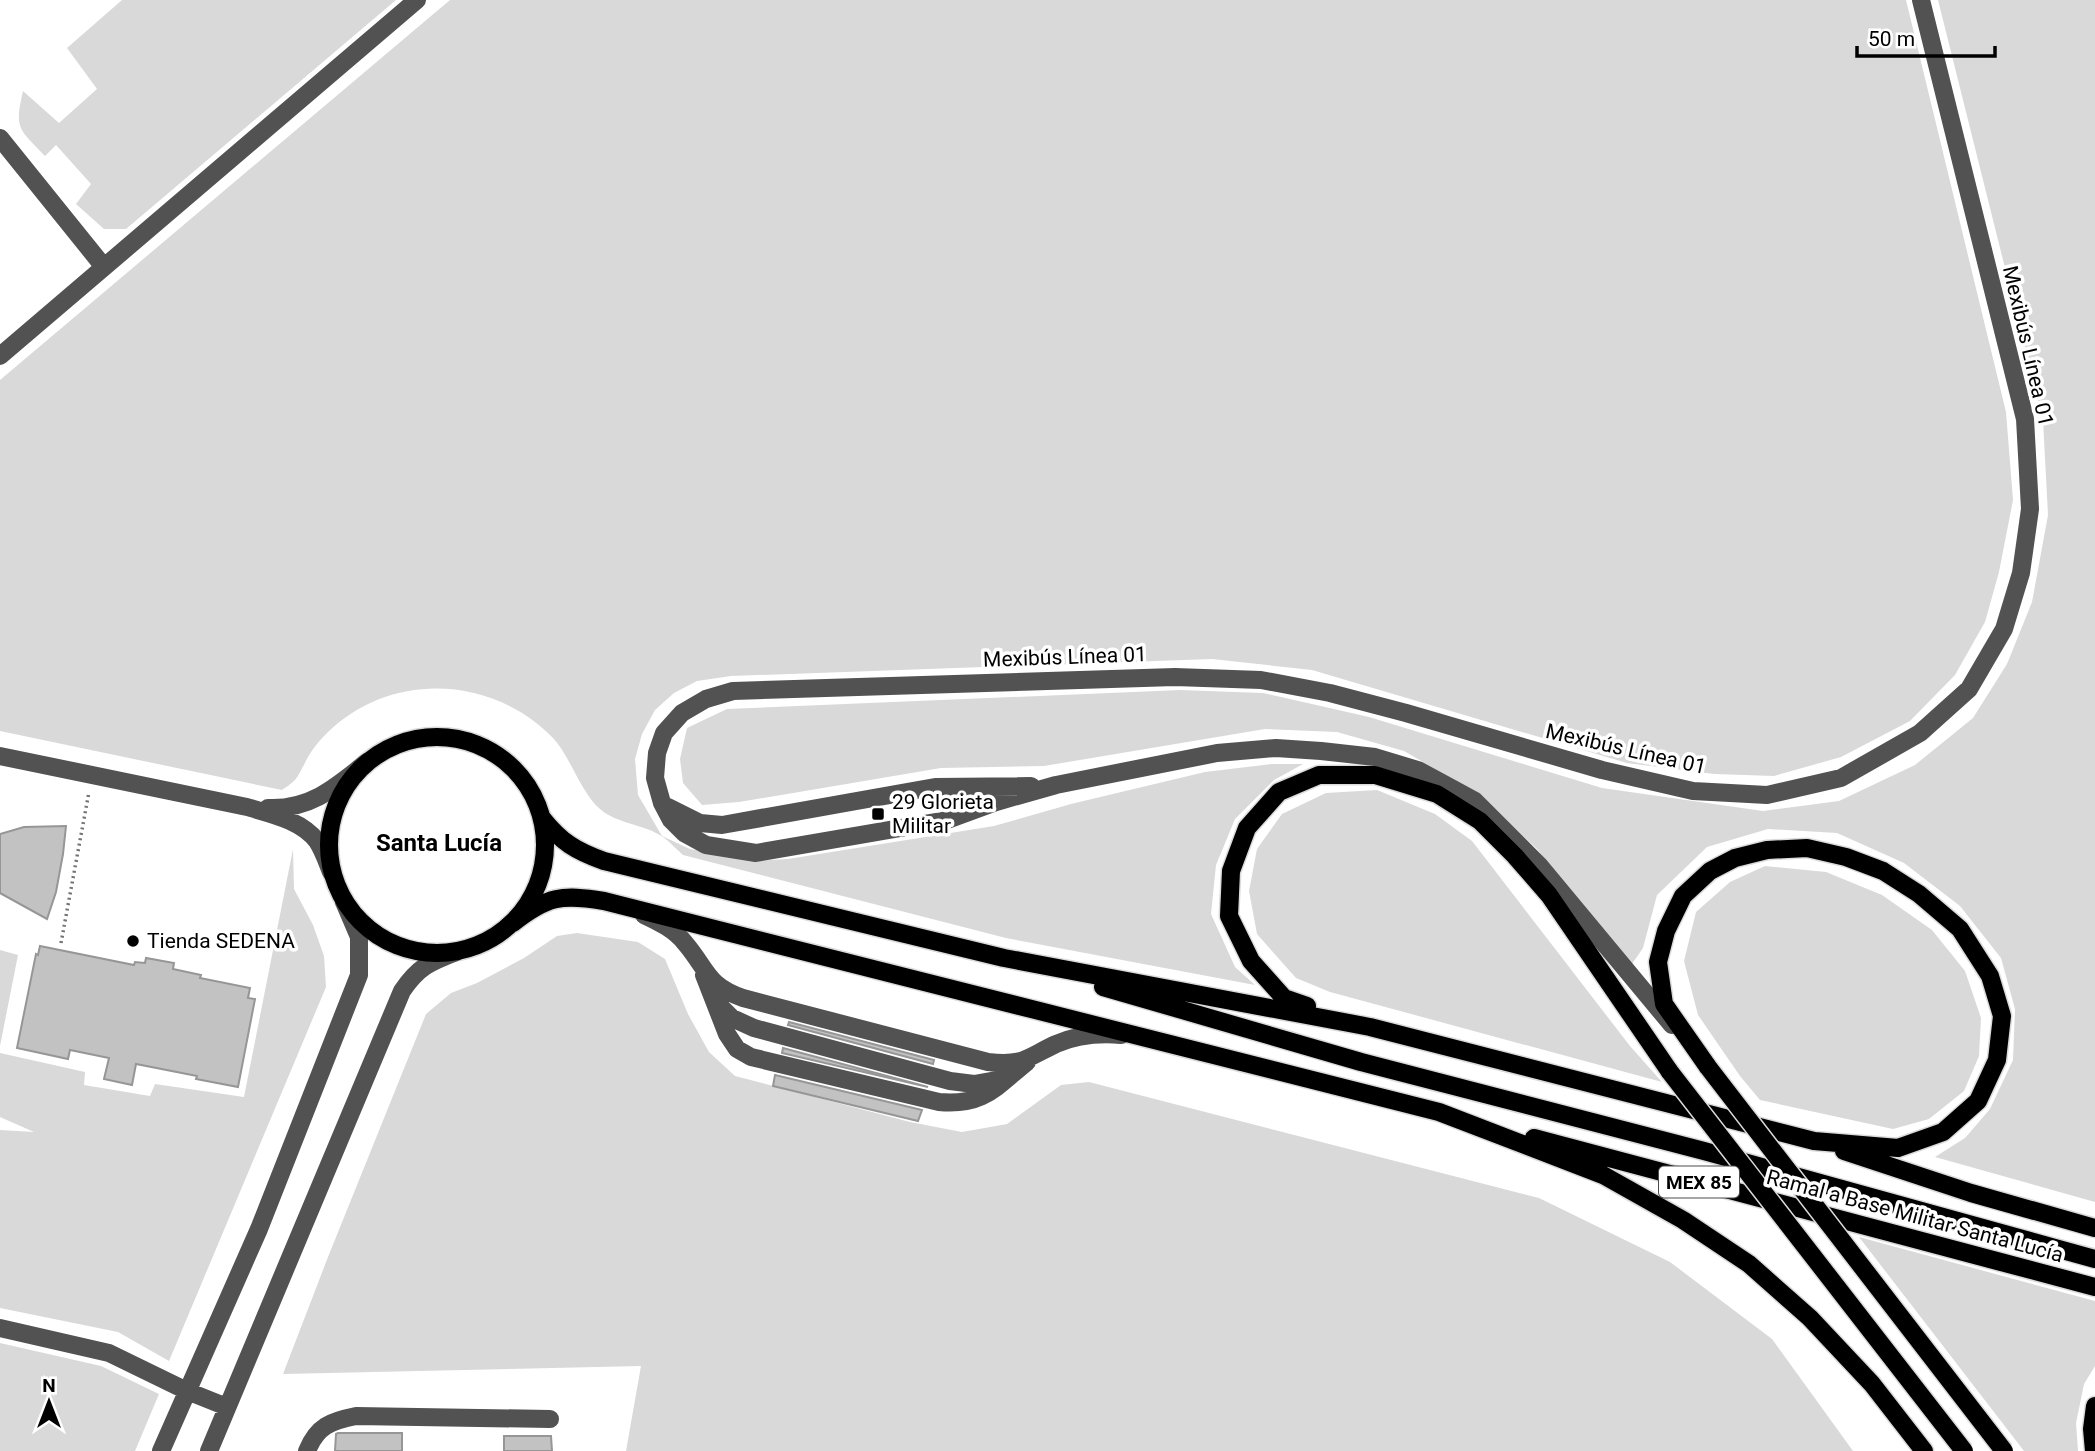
<svg xmlns="http://www.w3.org/2000/svg" width="2095" height="1451" font-family="Roboto,sans-serif">
  <rect width="100%" height="100%" fill="#fff"/>
  <path fill="#d9d9d9" d="M122,0h274l-270,229h-22l-28,-25 15,-20 -35,-39 -11,11c-26,-28 -31,-26 -22,-65l36,32 38,-34 -30,-41z
    M450,0h1456l100,412 7,88 -14,72 -14,50 -30,53 -45,46 -69,36 -67,19 -60,-2 -87,-11 -315,-93 -100,-11 -481,17 -34,5 -23,12 -19,17 -13,24 -7,25 3,36 24,41 28,13 62,12 36,-2 206,-33 77,-22 134,-32 68,-8h30l-29,16 -39,39 -19,46 -5,49 24,53 20,18 -249,-47 -323,-83c-7,-6 -13,-13 -20,-18 -19,-13 -46,-13 -63,-28 -19,-16 -30,-53 -47,-71 -61,-63 -162,-67 -225,-6 -7,7 -15,16 -20,25 -4,7 -8,17 -13,23 -4,4 -9,7 -13,10l-282,-59v-351z
    M1938,0h157v1202l-160,-45 30,-19 25,-29 23,-49 2,-51 -14,-51 -41,-52 -56,-43 -67,-30 -69,-4 -61,18 -50,48 -14,53 -11,16 -17,-14 -78,-101 -60,-56 -73,-42 -67,-19 -72,-3 -221,37 -103,2 -202,34 -37,3 -19,-22 -3,-24 7,-31 40,-19 453,-19 83,3 106,24 233,71 161,23 76,-10 76,-36 58,-47 34,-54 25,-62 16,-87 -5,-95z
    M1377,790l58,24 37,27 158,205 32,36 -332,-90 -34,-14 -39,-44 -8,-43 8,-42 25,-35 44,-21z
    M293,849l1,40 19,36 11,31 2,31 -157,374 -51,-29 -118,-24v-178l34,2 -34,-15v-64l85,19 -1,13 66,11 5,-12 89,13z
    M1765,866l61,6 56,23 50,35 33,41 16,47 -2,38 -15,35 -35,28 -36,10 -133,-29 -20,-24 -42,-61 -14,-54 12,-49 34,-30z
    M577,933l61,9 27,17 23,55 21,38 26,24 175,46 52,10 45,-8 54,-39 28,-3 450,116 131,64 102,77 81,112h-1227l15,-85 -358,8 45,-117 98,-243 25,-21 26,-10 47,-25 33,-22z
    M0,950l18,5 -18,91z
    M1859,1237l236,64v65l-11,18 -8,39 2,28h-54z
    M0,1343l101,23 58,28 -24,57h-135z"/>
  <path fill="#c2c2c2" stroke="#969696" stroke-width="2" d="M66,826l-3,28 -7,38 -9,27 -47,-26v-59l24,-7z
    M40,946l94,19 1,-3 10,1 1,-5 28,5 -1,6 28,6 -1,3 50,10 -2,10 7,1 -17,88 -42,-8 1,-3 -61,-12 -4,21 -28,-6 5,-21 -39,-8 -2,9 -51,-11 19,-94 2,1z
    M789,1022l145,38 -1,4 -145,-39z
    M783,1048l145,39 -146,-34z
    M775,1075l147,35 -4,11 -145,-35z
    M338,1433h64v18h-67l1,-17z
    M504,1436h47l1,15h-48z"/>
  <g fill="none" stroke-linecap="round" stroke-linejoin="round">
    <defs>
      <path id="major" d="M329 845a108 108 0 1 1 216 0a108 108 0 1 1-216 0Z
        M542,818c19,24 34,33 62,43l400,97 366,69 444,114 84,7 45,-16 35,-31 19,-41 5,-44 -12,-40 -30,-47 -41,-35 -36,-23 -37,-14 -39,-9 -40,2 -32,8 -25,13 -27,25 -17,35 -8,31 6,42 44,63
        M513,923c34,-27 49,-29 91,-22l835,211 164,63 80,45 66,44 61,54 62,66 52,67
        M1103,987l258,75 343,89 391,108
        M1307,1006l-23,-8 -33,-37 -22,-45 2,-45 16,-43 32,-36 40,-17h56l62,19 43,27 35,35 34,39 121,177
        M1534,1138l561,149
        M1844,1151l127,42 124,35
        M2094,1451l-2,-22 3,-23"/>
    </defs>
    <use href="#major" stroke="#dbdbdb" stroke-width="21"/>
    <path stroke="#747474" stroke-width="3.5" stroke-dasharray="2 3.5" stroke-linecap="butt" d="M61,943l28,-151"/>
    <path stroke="#525252" stroke-width="18" d="M0,138l104,129
      M0,356l417,-356
      M0,756l247,51c23,7 54,13 70,34 6,9 10,21 14,31
      M668,807l32,16 22,2 213,-38 96,-1
      M268,808c42,2 68,-21 99,-46
      M644,915c15,7 31,15 41,28 23,27 21,42 58,55l245,64c36,4 38,-4 68,-18 21,-9 42,-11 65,-9
      M704,975l23,59 10,15 14,8 188,45c44,4 56,-14 88,-40
      M717,1003l15,15 22,10 196,53 24,3 28,-5
      M1672,1025l-133,-160 -64,-64 -57,-31 -43,-13 -54,-6 -45,-3 -59,5 -161,32 -60,17 -49,18 -191,33 -50,-8 -22,-12 -13,-13 -9,-17 -7,-25 2,-25 7,-20 18,-20 24,-14 27,-8 442,-14 86,3 69,13 76,20 196,57 91,21 74,4 74,-17 79,-45 49,-44 35,-60 17,-56 9,-64 -5,-90 -104,-419
      M0,1328l109,25 78,38 40,16
      M161,1451l98,-222 100,-254v-38l-15,-35
      M209,1451l193,-460c16,-24 28,-29 54,-39
      M307,1451c10,-25 24,-30 49,-35l194,3"/>
    <use href="#major" stroke="#000" stroke-width="18"/>
    <defs>
      <path id="major-bridge" d="M1708,1067l296,384
        M1670,1072l294,379"/>
    </defs>
    <use href="#major-bridge" stroke="#dbdbdb" stroke-width="21" stroke-linecap="butt"/>
    <use href="#major-bridge" stroke="#000" stroke-width="18"/>
  </g>
  <g fill="#000" stroke="#fff" stroke-width="2.5">
    <rect x="871" y="807" width="14" height="14" rx="3.5"/>
    <circle cx="133" cy="941" r="7"/>
  </g>
  <g text-anchor="middle" stroke-width="7" stroke-linejoin="round" paint-order="stroke">
    <rect fill="#fff" stroke="#4c4c4c" stroke-width="2" x="1659" y="1166.5" width="80" height="31" rx="5"/>
    <g font-size="19" font-weight="bold" fill="#000">
      <text x="1699" y="1189">MEX 85</text>
    </g>
    <g font-size="21" fill="#000" stroke="#fff">
      <text transform="translate(2028 346) rotate(77)" y="7">Mexibús Línea 01</text>
      <text transform="translate(1065 657) rotate(-2)" y="7">Mexibús Línea 01</text>
      <text transform="translate(1626 749) rotate(13)" y="7">Mexibús Línea 01</text>
      <text transform="translate(1915 1216) rotate(15)" y="7">Ramal a Base Militar Santa Lucía</text>
    </g>
    <g font-size="21" fill="#000" stroke="#fff" text-anchor="start">
      <text x="892" y="809">29 Glorieta<tspan x="892" dy="24">Militar</tspan></text>
      <text x="147" y="948">Tienda SEDENA</text>
    </g>
    <g font-size="24" font-weight="bold" fill="#000" stroke="#fff">
      <text x="439" y="851">Santa Lucía</text>
    </g>
  </g>
  <g transform="translate(49 1402)" stroke="#ffffff" stroke-width="5" paint-order="stroke">
  <path d="M0-5L12 26L0 18L-12 26Z" fill="#000000"/>
  <text y="-10" font-size="19" font-weight="bold" text-anchor="middle" fill="#000000">N</text>
  </g>
  <path d="M1857 46v10h138v-10" fill="none" stroke="#000000" stroke-width="3.5"/>
  <text x="1868" y="46" font-size="21" fill="#000000" stroke="#ffffff" stroke-width="5" paint-order="stroke">50 m</text>
</svg>
